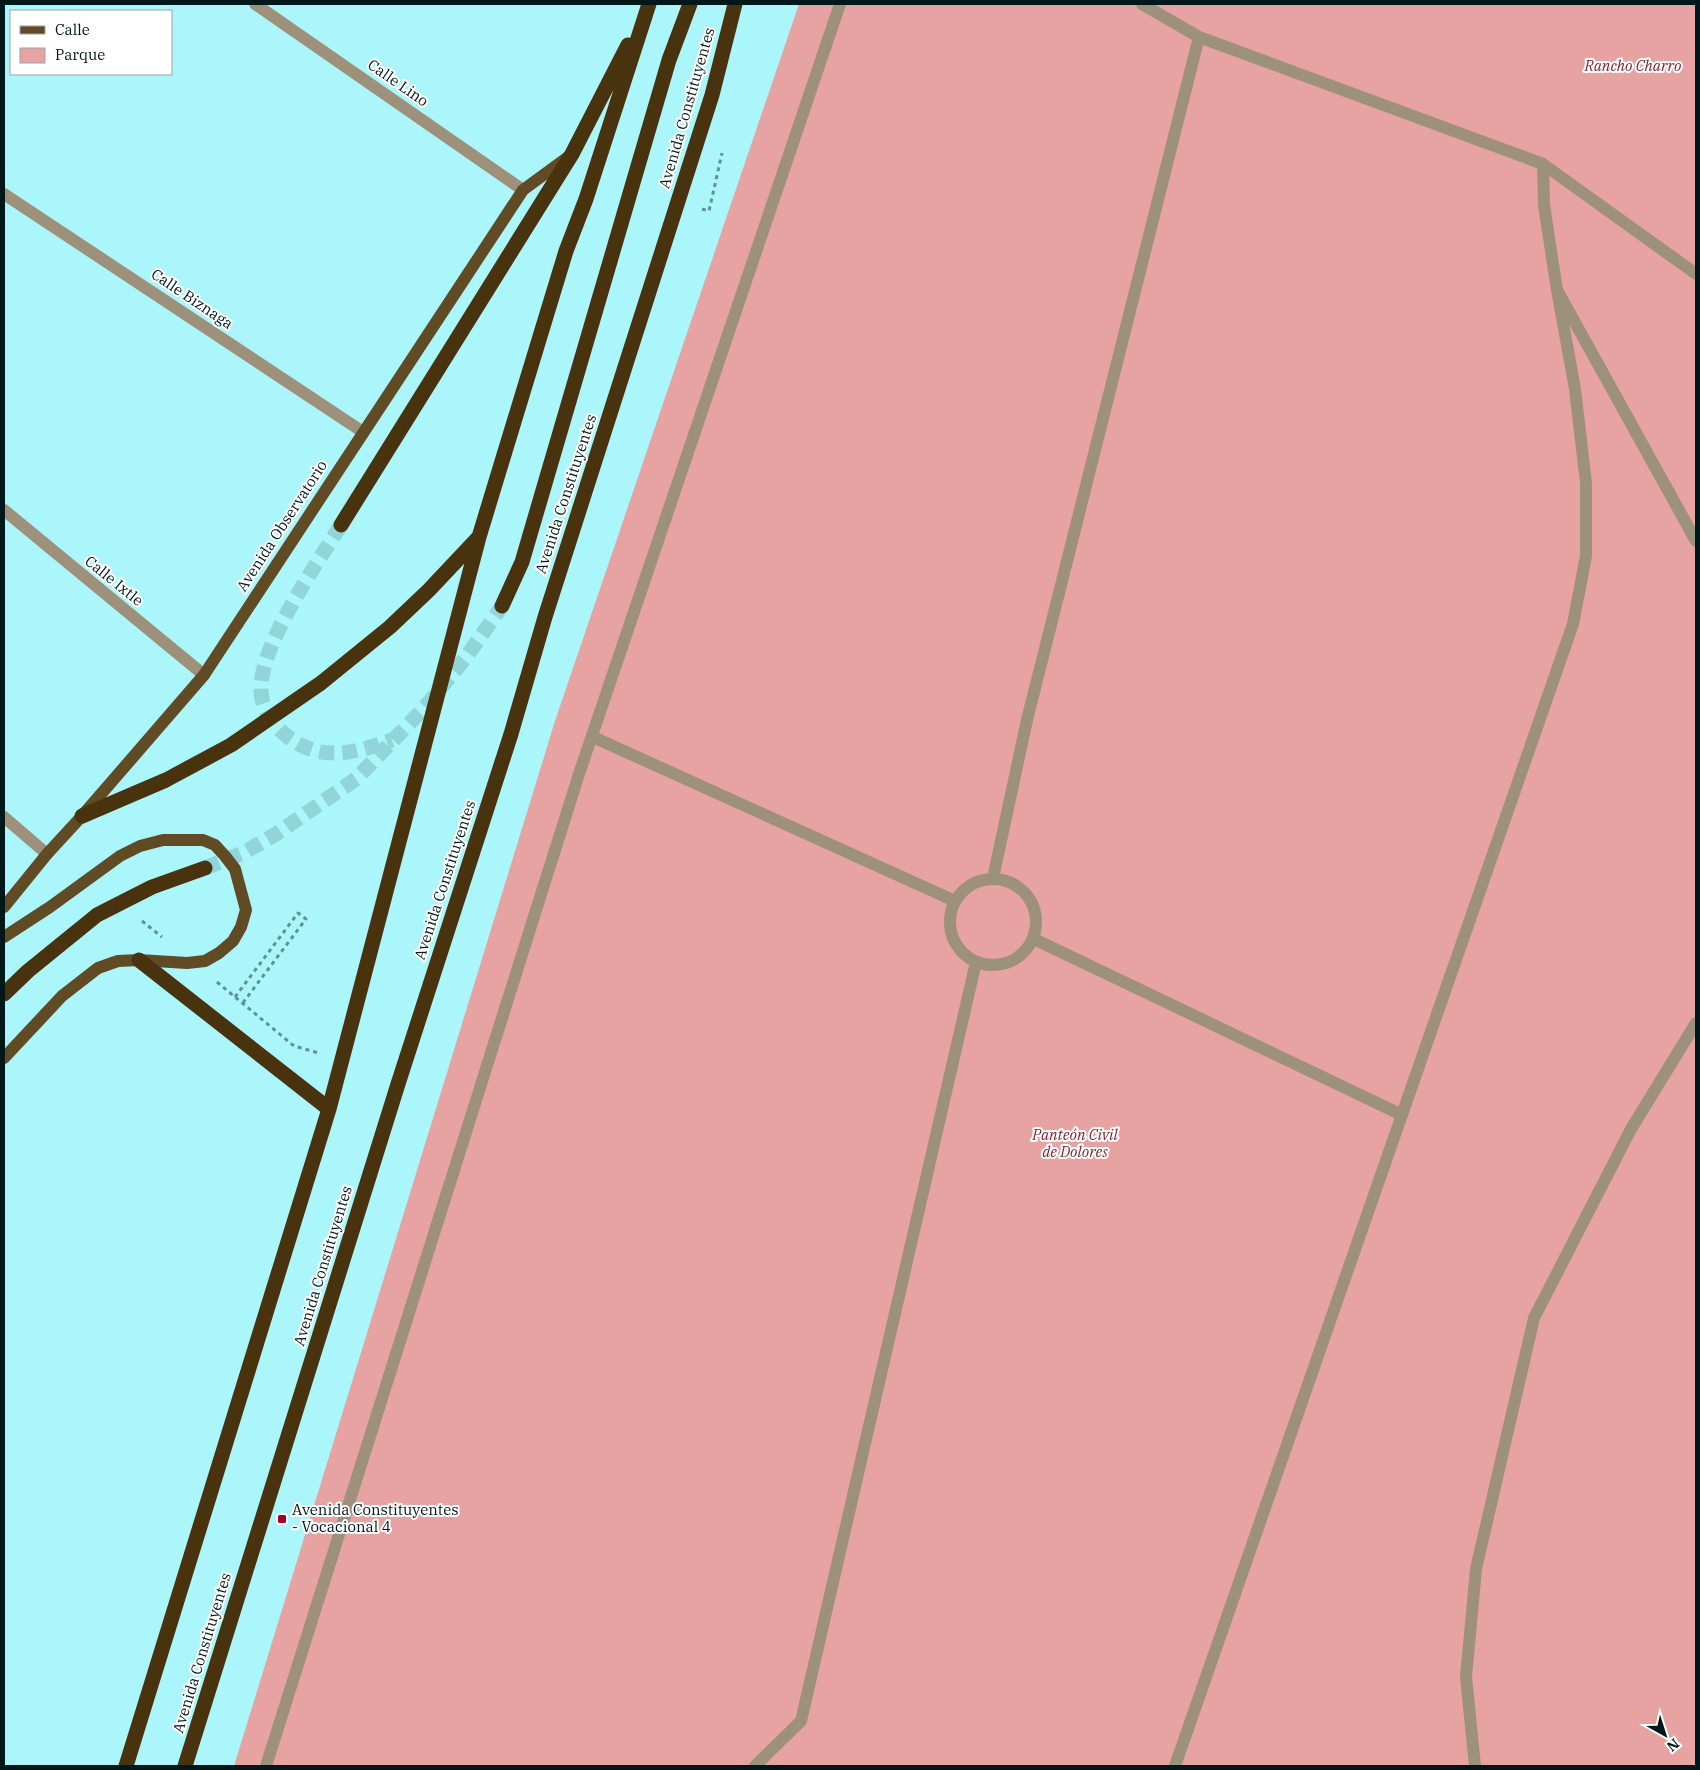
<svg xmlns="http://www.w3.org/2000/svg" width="1700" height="1770" font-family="'IBM Plex Serif',serif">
  <rect width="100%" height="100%" fill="#abf6fa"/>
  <path fill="#e7a2a2" d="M799,4h897v1762h-1462l321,-1045z"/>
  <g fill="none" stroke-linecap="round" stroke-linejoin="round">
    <path stroke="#91d5d8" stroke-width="15" stroke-dasharray="15 8" stroke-linecap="butt" d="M341,525c-25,40 -82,121 -80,166 0,17 13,35 26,45 34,27 68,17 105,4
      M205,868l38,-15 33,-19 80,-55 69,-72 42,-51 35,-50"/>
    <path stroke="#5e9295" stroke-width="3" stroke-dasharray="4 4" stroke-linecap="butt" d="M702,209l7,2 13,-58
      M142,921l20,16
      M217,982l77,64 25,7
      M235,997l63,-84 8,6 -64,85"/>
    <path stroke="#9e917c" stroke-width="12" d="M255,4l268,186
      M1142,4l57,33 344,127 153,110
      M1543,164l1,41 13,85 139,251
      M4,194l359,238
      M4,510l200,165
      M593,737l362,164
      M4,817l43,37
      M993,878l34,-158 172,-683
      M950 922a43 43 0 1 1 86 0a43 43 0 1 1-86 0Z
      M1034,939l368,176
      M266,1766l313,-992 261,-770
      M755,1766l46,-45 175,-759
      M1175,1766l398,-1142 13,-68v-73l-11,-94 -18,-99
      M1475,1766l-9,-89 10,-108 58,-251 97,-189 65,-106"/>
    <path stroke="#614b24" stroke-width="12" d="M4,907l43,-53 35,-38 122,-141 319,-485 45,-33
      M4,937l46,-30 70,-51 20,-10 23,-6h40l12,5 10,11 10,13 11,41 -5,17 -8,14 -14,12 -14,8 -18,2 -48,-3 -21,1 -20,7 -36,28 -58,62"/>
    <path stroke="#48330e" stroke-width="15" d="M341,525l231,-371 56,-109
      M502,606l20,-44 147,-502 21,-56
      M82,816l84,-36 65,-35 90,-62 69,-56 39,-37 49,-52
      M139,960l190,149
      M4,994l24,-23 69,-56 55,-28 53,-19
      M126,1766l203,-657 150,-572 87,-286 20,-52 63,-195
      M185,1766l213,-682 113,-350 34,-117 167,-522 23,-91"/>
  </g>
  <rect fill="#a2032a" stroke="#fff" stroke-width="2" x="277" y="1514" width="10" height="10" rx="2.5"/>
  <g text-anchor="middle" stroke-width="4" stroke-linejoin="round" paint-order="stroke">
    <g font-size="15" font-style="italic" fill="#81232d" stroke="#fff">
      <text x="1633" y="71">Rancho Charro</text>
      <text x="1075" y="1140">Panteón Civil<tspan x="1075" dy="17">de Dolores</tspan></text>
    </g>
    <g font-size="15" fill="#00181a" stroke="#fff">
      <text transform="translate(398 83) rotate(35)" y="5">Calle Lino</text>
      <text transform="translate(687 108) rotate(-74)" y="5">Avenida Constituyentes</text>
      <text transform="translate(192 299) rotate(34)" y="5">Calle Biznaga</text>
      <text transform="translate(566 494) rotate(-72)" y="5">Avenida Constituyentes</text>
      <text transform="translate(282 526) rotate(-57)" y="5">Avenida Observatorio</text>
      <text transform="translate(114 581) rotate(39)" y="5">Calle Ixtle</text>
      <text transform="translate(445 880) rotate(-72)" y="5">Avenida Constituyentes</text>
      <text transform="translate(323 1266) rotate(-73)" y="5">Avenida Constituyentes</text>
      <text transform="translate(202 1653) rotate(-73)" y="5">Avenida Constituyentes</text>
    </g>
    <g font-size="15" fill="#00181a" stroke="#fff" text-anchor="start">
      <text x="292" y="1515">Avenida Constituyentes<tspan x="292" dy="17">- Vocacional 4</tspan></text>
    </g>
  </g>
  <rect width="1700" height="1770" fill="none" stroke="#00181a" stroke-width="10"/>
  <rect x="10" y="10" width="162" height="65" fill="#ffffff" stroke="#99a3a3"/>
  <rect x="20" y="26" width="25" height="8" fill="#614b24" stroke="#99a3a3"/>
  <text x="55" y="35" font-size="15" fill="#00181a">Calle</text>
  <rect x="20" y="48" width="25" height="15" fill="#e7a2a2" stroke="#99a3a3"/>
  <text x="55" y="60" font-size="15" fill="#00181a">Parque</text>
  <g transform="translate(1665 1735) rotate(141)" stroke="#ffffff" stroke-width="4" paint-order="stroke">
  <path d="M0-4L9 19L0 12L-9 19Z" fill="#00181a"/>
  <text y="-8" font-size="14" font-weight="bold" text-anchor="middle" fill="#00181a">N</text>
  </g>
</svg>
